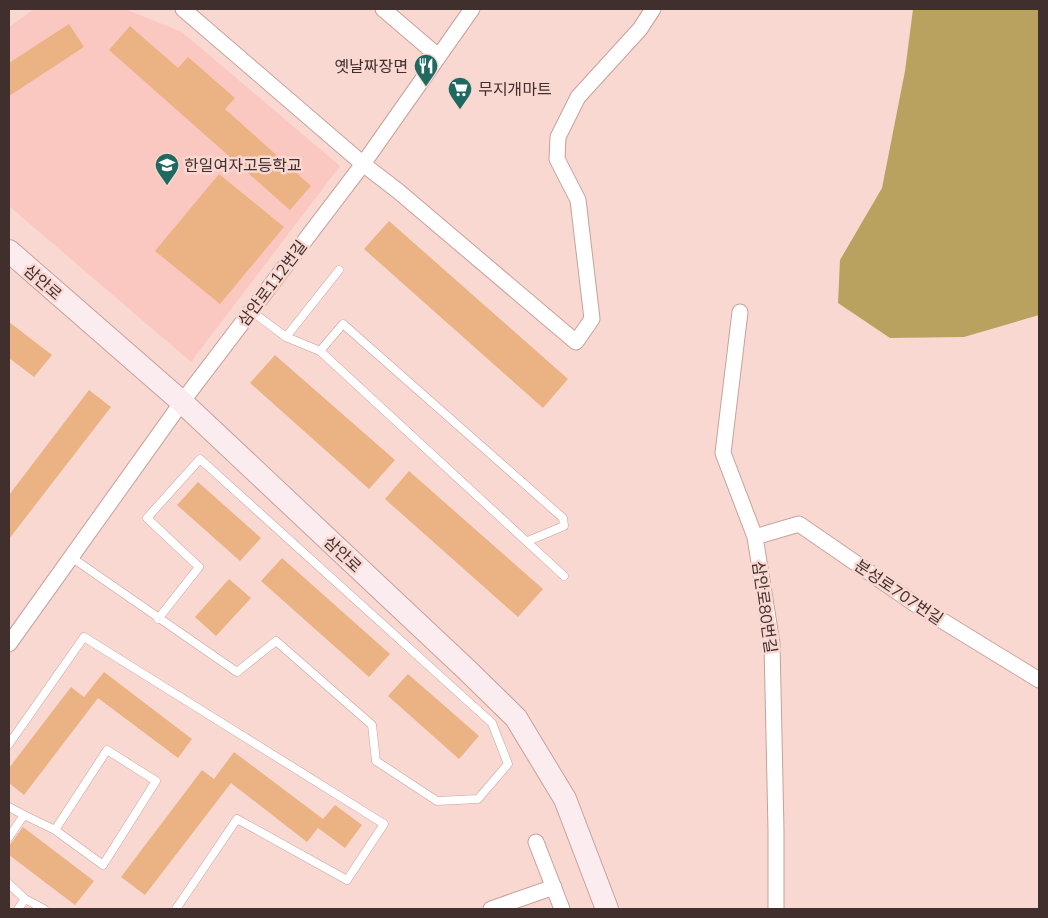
<svg xmlns="http://www.w3.org/2000/svg" width="1048" height="918" font-family="'Nunito Sans','Noto Sans KR',sans-serif">
  <rect width="100%" height="100%" fill="#fad8d2"/>
  <path fill="#fac8c0" d="M34,9h91l57,23 158,134 -149,196 -182,-156v-179z"/>
  <path fill="#b9a25f" d="M913,9h126v306l-75,22 -74,1 -52,-35 2,-43 42,-72 23,-117z"/>
  <path fill="#ebb283" d="M69,24l15,23 -75,49v-33z
    M130,26l48,42 10,-11 47,41 -10,11 86,77 -21,24 -181,-160z
    M219,174l65,53 -64,77 -65,-53z
    M389,221l179,158 -25,29 -179,-159z
    M9,322l43,33 -18,22 -25,-19z
    M275,355l120,105 -26,29 -119,-106z
    M89,390l22,17 -102,132v-44z
    M409,471l134,118 -25,28 -133,-118z
    M198,482l63,56 -21,23 -63,-56z
    M282,558l108,96 -21,23 -108,-96z
    M229,579l22,19 -35,38 -21,-19z
    M104,672l88,67 -14,19 -80,-60 -74,97 -15,-12v-15l62,-81 13,10z
    M408,674l71,62 -20,23 -71,-63z
    M234,752l89,67 12,-14 27,20 -17,23 -27,-20 -11,14 -76,-59 -86,112 -24,-18 81,-107 12,9z
    M23,827l71,54 -19,24 -66,-50v-9z"/>
  <g fill="none" stroke-linecap="round" stroke-linejoin="round">
    <defs>
      <path id="lane" d="M251,311l35,26 34,14 244,225
        M286,337l53,-67
        M320,351l23,-27 220,194 1,8 -36,15
        M71,557l166,115 39,-31 96,84 4,36 61,40 41,-2 30,-35 -16,-41 -292,-264 -53,59 52,49 -41,52
        M9,744l75,-107 300,187 -37,56 -110,-61 -61,90
        M9,807l15,8 -15,22
        M24,815l31,15 48,35 53,-84 -49,-31 -52,80
        M9,884l16,15 -7,10
        M25,899l19,10"/>
      <path id="street" d="M183,9l180,155 35,27 178,151 16,-23 -14,-119 -21,-41 1,-22 20,-40 62,-68 13,-20
        M383,9l55,47
        M740,312l-17,141 32,84 17,106 4,187v79
        M755,537l44,-13 116,80 124,76
        M9,644l173,-242 181,-238 109,-155
        M536,842l26,67
        M491,909l63,-22"/>
      <path id="secondary" d="M9,251l173,151 285,268 49,48 49,81 42,110"/>
    </defs>
    <use href="#lane" stroke="#c8a099" stroke-width="9"/>
    <use href="#street" stroke="#c8a099" stroke-width="17"/>
    <use href="#secondary" stroke="#c8a099" stroke-width="24"/>
    <use href="#lane" stroke="#fff" stroke-width="8"/>
    <use href="#street" stroke="#fff" stroke-width="15"/>
    <use href="#secondary" stroke="#fbecf0" stroke-width="22"/>
  </g>
  <defs>
    <symbol id="restaurant-pin" viewBox="-11 -11 22 30"><path d="M0 17L-7.5 6A9.5 9.5 0 1 1 7.5 6Z" fill="#206961" stroke="#fad8d2"/><path d="M-5-6h1v4h1v-4h1v4h1v-4h1v5L-1.5 .5V6h-2V.5L-5-1ZM5-6V6H3V1.5H1.5Q1.5-4 5-6Z" fill="#fff"/></symbol>
    <symbol id="supermarket-pin" viewBox="-11 -11 22 30"><path d="M0 17L-7.5 6A9.5 9.5 0 1 1 7.5 6Z" fill="#206961" stroke="#fad8d2"/><path d="M-6-5.5h2.5l.6 2H6L4.5 2H-2.5L-4.4-4H-6ZM-1.5 3.2a1.3 1.3 0 1 0 .1 0ZM3 3.2a1.3 1.3 0 1 0 .1 0Z" fill="#fff"/></symbol>
    <symbol id="school-pin" viewBox="-11 -11 22 30"><path d="M0 17L-7.5 6A9.5 9.5 0 1 1 7.5 6Z" fill="#206961" stroke="#fad8d2"/><path d="M0-5L7-2L0 1L-7-2ZM-4 1L0 2.5L4 1V4Q0 6-4 4Z" fill="#fff"/></symbol>
  </defs>
  <g fill-rule="evenodd">
    <use href="#restaurant-pin" x="412" y="52" width="28" height="38"/>
    <use href="#supermarket-pin" x="446" y="75" width="28" height="38"/>
    <use href="#school-pin" x="153" y="151" width="28" height="38"/>
  </g>
  <g text-anchor="middle" stroke-width="5" stroke-linejoin="round" paint-order="stroke">
    <g font-size="16" fill="#402f2d" stroke="#fad8d2" text-anchor="start">
      <text x="408" y="72" text-anchor="end">옛날짜장면</text>
      <text x="478" y="95">무지개마트</text>
      <text x="184" y="171">한일여자고등학교</text>
    </g>
    <g font-size="16" fill="#402f2d" stroke="#fad8d2">
      <text transform="translate(43 282) rotate(41)" y="6">삼안로</text>
      <text transform="translate(272 283) rotate(-53)" y="6">삼안로112번길</text>
      <text transform="translate(343 554) rotate(43)" y="6">삼안로</text>
      <text transform="translate(899 592) rotate(34)" y="6">분성로707번길</text>
      <text transform="translate(765 607) rotate(82)" y="6">삼안로80번길</text>
    </g>
  </g>
  <rect width="1048" height="918" fill="none" stroke="#402f2d" stroke-width="20"/>
</svg>
